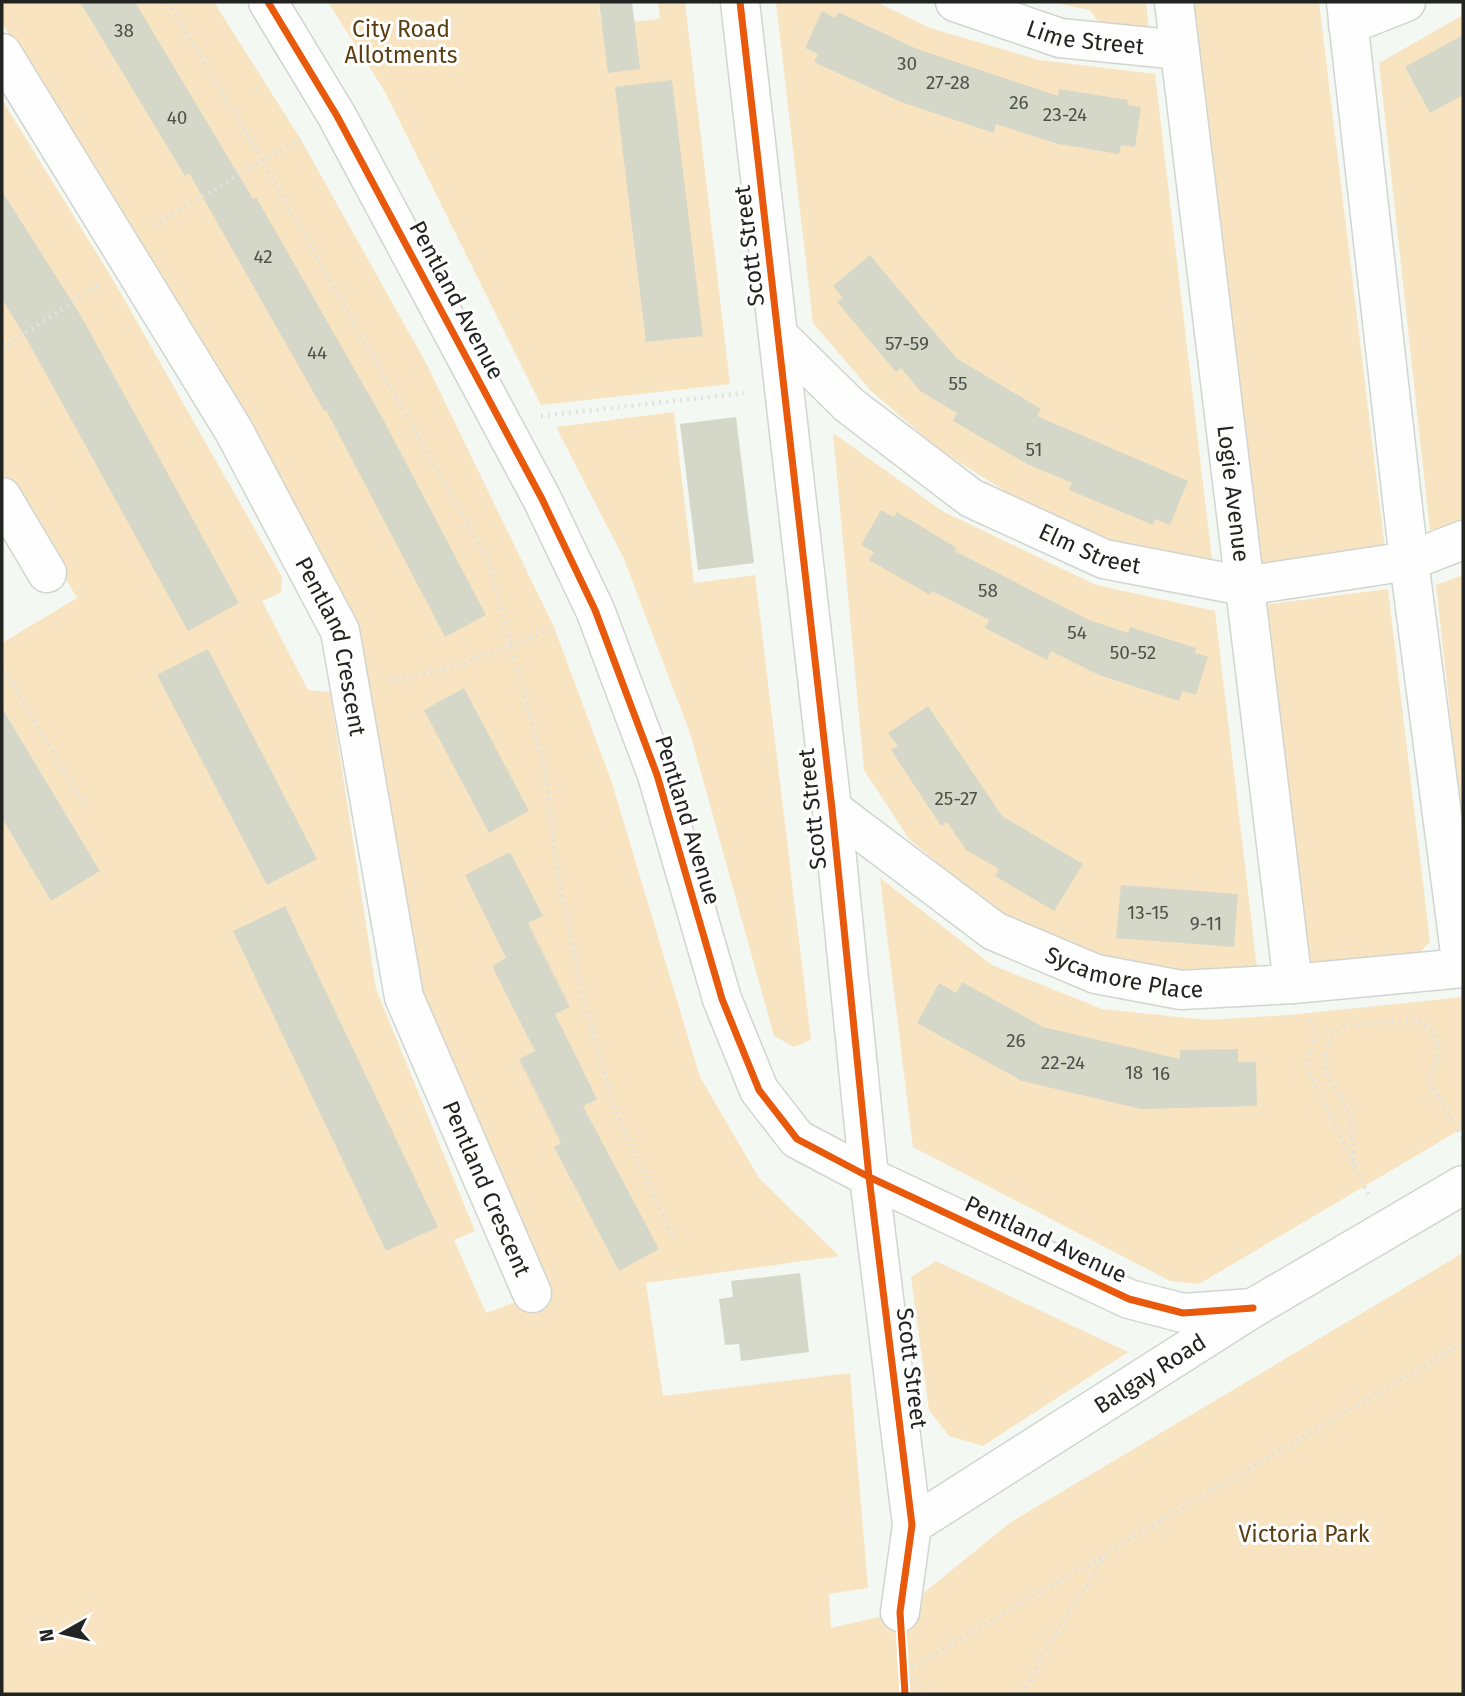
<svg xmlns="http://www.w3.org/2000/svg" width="1465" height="1696" font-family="'Fira Sans',sans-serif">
  <rect width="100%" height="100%" fill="#f3f8f2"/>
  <path fill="#f9e4c2" d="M2,2h212l86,136 126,225 128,264 58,156 88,294 59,101 80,78 -193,27 17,113 187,-23 18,215 -39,6 2,34 69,-16 111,-90 452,-269v441h-1461v-876l49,82 49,-29 -98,-163v-65l75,-45 -75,-126v-372l110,178 170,299 -1,16 -19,8 46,89 22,2 46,297 99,242 -21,9 32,73 65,-24 -132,-302 -52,-303 -232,-448 -133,-213z
    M328,2h270l4,23 58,-6 -2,-17h27l45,382 -189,21 -156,-313z
    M776,2h100l54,26 109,32 116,14 57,486 -101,-18 -89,-40 -82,-52 -69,-59 -58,-68z
    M1049,2h97l3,28 -49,-5 -10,-15z
    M1193,2h126l66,547 -125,16z
    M1463,15v506l-33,10 -51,-468z
    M674,412l20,171 61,-8 56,465 -17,7 -20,-11 -84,-303 -66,-174 -68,-132z
    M833,433l109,78 154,74 119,26 42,357 -86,6 -72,-14 -99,-45 -91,-76 -45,-69z
    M1463,575v256l-27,-246z
    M1388,589l42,353 -11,11 -102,12 -12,-8 -43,-352z
    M880,878l112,87 110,44 105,11 82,-5 174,-18v131l-264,156 -29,-3 -257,-134z
    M936,1261l192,91 -145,94 -34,-10 -20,-26 -18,-133z"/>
  <path fill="#d5d8c8" d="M80,2h55l118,197 3,-2 128,224 102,194 -41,22 -119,-227 -2,1 -135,-238 -4,3z
    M599,2h33l8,67 -32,4z
    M822,11l13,7 3,-6 79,37 141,47 1,-7 69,11 -1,5 14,2 -6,40 -14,-2 -2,9 -61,-10 -62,-20 -2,9 -93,-31 -87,-40 4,-8 -13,-6z
    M1463,35v60l-33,18 -25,-46z
    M672,80l31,256 -57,6 -31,-255z
    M2,191l79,125 158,287 -51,28 -162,-293 -24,-39z
    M870,255l86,103 85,51 -4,7 151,65 -18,44 -15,-6 -2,6 -84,-35 3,-7 -45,-19 -74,-43 4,-8 -37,-22 -19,-23 -5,4 -59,-70 6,-4 -10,-12z
    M736,417l18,146 -56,7 -18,-146z
    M881,510l13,7 3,-5 60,36 -2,3 134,69 39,13 2,-6 66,21 -1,5 13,4 -12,38 -13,-4 -4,10 -80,-26 -48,-24 -4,9 -62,-32 4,-8 -57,-29 -2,4 -61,-35 5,-8 -13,-7z
    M208,649l109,210 -50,26 -110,-210z
    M464,688l65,123 -40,22 -65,-123z
    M928,706l74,110 81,48 -29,47 -59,-35 4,-7 -33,-19 -19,-28 -6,4 -50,-76 7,-4 -10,-13z
    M2,708l98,163 -49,30 -49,-83z
    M510,852l33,64 -15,7 42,84 -15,7 42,85 -14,7 76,143 -40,22 -65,-124 7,-4 -42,-84 16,-8 -43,-85 14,-8 -41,-83z
    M1121,885l117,9 -4,53 -118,-9z
    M285,906l153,321 -52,24 -153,-320z
    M962,982l81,45 137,32v-9l58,-1v13h18l1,44 -116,3 -119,-28 -105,-58 22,-40 17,10z
    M800,1273l9,79 -68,9 -2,-17 -14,1 -6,-46 14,-2 -2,-16z"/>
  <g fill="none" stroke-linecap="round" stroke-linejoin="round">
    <defs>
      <g id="minor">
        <path d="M268,2l69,114 205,383 53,111 62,165 65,224 37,91 38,49 72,38 260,122 54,14 70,-5"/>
        <path d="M740,2l92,807 37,368 43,348 -12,87"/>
        <path id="s1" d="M955,2l105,36 120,12"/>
        <path id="s2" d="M1174,2l119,982"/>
        <path d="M1346,2l63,559 53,407"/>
        <path d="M1348,25l58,-23"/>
        <path id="s3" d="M2,53l232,378 106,200 64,366 128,296"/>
        <path id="s4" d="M778,335l71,70 122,93 133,61 140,27 165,-25 54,-21"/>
        <path d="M2,497l45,76"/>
        <path id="s5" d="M832,809l162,122 102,43 85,16 112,-6 170,-16"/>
        <path id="s6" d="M912,1525l341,-217 210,-123"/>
      </g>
    </defs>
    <use href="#minor" stroke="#d1d5d0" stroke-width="41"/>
    <path stroke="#e0e2df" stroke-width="4.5" stroke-dasharray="2 5" stroke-linecap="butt" d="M168,2l94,158 226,400 58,215 10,89 27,134 31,109 58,129
      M154,225l149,-88
      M2,348l97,-63
      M541,416l203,-23
      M2,666l84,142
      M389,681c57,-9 112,-30 165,-54
      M1309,1020l6,14 -9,31 62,129
      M1355,1167l-5,-53 -24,-40 -2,-18 8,-21 14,-9 69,-7 17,11 7,17 -9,36 33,55
      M928,1694l-24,-22 200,-117
      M1023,1694l23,-44 60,-97 357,-210"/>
    <use href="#minor" stroke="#fdfefd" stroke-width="38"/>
    <defs>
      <path id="cycleway" d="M268,2l69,114 205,383 53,111 62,165 65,224 37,91 38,49 72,38 260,122 54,14 70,-5
        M740,2l92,807 37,368 43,348 -12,87 5,82"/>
    </defs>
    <use href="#cycleway" stroke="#fff" stroke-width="11"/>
    <use href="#cycleway" stroke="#e8590c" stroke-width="7"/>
  </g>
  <g text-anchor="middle" stroke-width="6" stroke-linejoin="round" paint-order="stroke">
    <g font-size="19" fill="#4e514a">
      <text x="124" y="37">38</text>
      <text x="907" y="70">30</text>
      <text x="948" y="89">27-28</text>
      <text x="1019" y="109">26</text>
      <text x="1065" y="121">23-24</text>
      <text x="177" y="124">40</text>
      <text x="263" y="263">42</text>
      <text x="907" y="350">57-59</text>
      <text x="317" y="359">44</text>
      <text x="958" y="390">55</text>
      <text x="1034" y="456">51</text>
      <text x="988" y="597">58</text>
      <text x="1077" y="639">54</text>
      <text x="1133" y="659">50-52</text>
      <text x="956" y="805">25-27</text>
      <text x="1148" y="919">13-15</text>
      <text x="1206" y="930">9-11</text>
      <text x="1016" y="1047">26</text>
      <text x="1063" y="1069">22-24</text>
      <text x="1134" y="1079">18</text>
      <text x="1161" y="1080">16</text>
    </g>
    <g font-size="23" fill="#5b3f11" stroke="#fff">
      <text x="401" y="37">City Road<tspan x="401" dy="26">Allotments</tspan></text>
      <text x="1304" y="1542">Victoria Park</text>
    </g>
    <g font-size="23" fill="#212420" stroke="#fff">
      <text dy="8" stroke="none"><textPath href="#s1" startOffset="136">Lime Street</textPath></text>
      <text transform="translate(749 246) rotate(-97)" y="8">Scott Street</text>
      <text transform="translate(457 300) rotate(62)" y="8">Pentland Avenue</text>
      <text dy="8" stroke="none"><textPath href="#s2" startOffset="495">Logie Avenue</textPath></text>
      <text dy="8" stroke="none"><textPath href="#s4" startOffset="383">Elm Street</textPath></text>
      <text dy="8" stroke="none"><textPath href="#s3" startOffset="682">Pentland Crescent</textPath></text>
      <text transform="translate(812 809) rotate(-96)" y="8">Scott Street</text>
      <text transform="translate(688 820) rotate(73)" y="8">Pentland Avenue</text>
      <text dy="8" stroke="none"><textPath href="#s5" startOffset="341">Sycamore Place</textPath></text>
      <text dy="8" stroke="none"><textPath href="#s3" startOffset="1250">Pentland Crescent</textPath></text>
      <text transform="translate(1046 1239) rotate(25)" y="8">Pentland Avenue</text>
      <text transform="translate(912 1368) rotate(83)" y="8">Scott Street</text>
      <text dy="8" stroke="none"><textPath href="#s6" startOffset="282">Balgay Road</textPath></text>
    </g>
  </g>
  <rect width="1465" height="1696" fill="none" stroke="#212420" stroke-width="7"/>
  <g transform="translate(63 1633) rotate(262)" stroke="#ffffff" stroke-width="5" paint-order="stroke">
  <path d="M0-5L12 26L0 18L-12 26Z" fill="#212420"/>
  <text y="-10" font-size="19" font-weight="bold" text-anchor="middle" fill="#212420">N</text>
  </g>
</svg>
